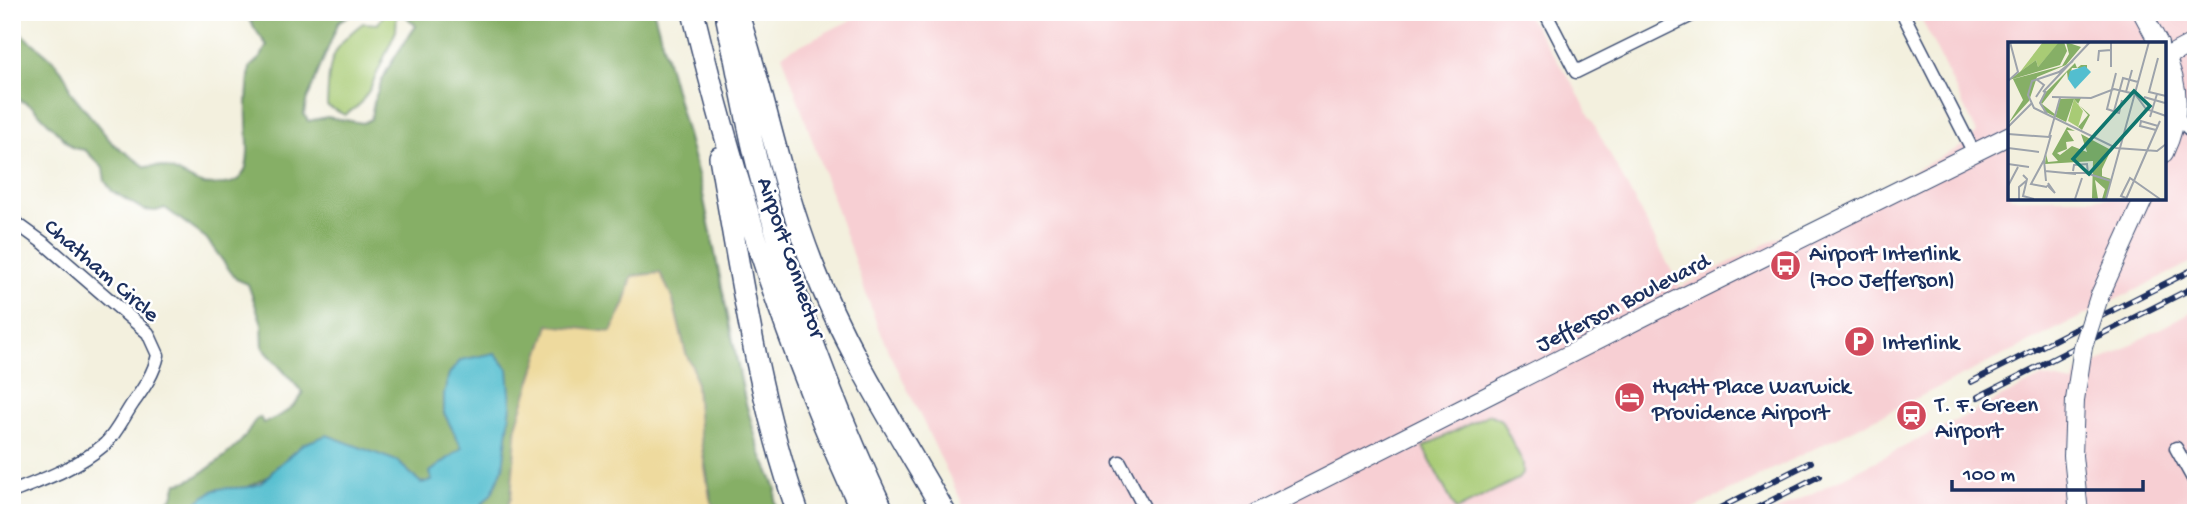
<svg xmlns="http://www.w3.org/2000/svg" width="2208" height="525" font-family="'Gochi Hand',sans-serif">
  <rect width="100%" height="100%" fill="#fff"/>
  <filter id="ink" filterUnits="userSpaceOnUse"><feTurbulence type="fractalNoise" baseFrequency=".0143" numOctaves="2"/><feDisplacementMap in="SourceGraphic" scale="14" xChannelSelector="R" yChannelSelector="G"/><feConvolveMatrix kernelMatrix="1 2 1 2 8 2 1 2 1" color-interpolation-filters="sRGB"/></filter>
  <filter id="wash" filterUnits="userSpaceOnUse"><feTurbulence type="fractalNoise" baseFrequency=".00686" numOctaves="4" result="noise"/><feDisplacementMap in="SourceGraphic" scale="28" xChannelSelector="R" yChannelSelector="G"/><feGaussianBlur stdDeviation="1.57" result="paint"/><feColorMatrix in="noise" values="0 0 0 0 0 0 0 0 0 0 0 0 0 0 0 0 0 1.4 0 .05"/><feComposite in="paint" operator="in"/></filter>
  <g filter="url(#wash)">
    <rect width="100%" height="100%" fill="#f3f0de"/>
    <path fill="#f7cfd3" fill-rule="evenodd" d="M867,12h658l49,74 106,201 279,-139 18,-15 -59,-121h278v248l-512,253h-717l-89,-185 -96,-274zM2010,44h154v154h-154z
      M2196,309v204h-423l269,-136 32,6 3,-9z"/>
    <path fill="#a8cb75" stroke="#627d6a" stroke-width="2" d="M385,12h12l-1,19 -26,58 -11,16 -14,10 -18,-9c2,-41 1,-57 36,-83l15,1z
      M1489,414l12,6 22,43v10l-5,6 -62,31 -33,-63z"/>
    <path fill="#86af66" stroke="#506f62" stroke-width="2" d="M243,12h136l-1,2h-26l-13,7 -33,81 -2,12 4,7 19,-4 36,6 8,-4c3,-35 25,-64 45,-93l-14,-14h252l48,178 43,210 15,52 16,36 -1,13 3,12h-49l2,-1 -19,-8 -13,-75 -3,-44 -3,-17 -7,-14 -14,-57 -13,-24 -27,3 -7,27 -14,30 -94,90 -6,75 -6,15h-31l18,-20 -48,-80 19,35 -32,24 1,9 -11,2 -24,-22 -128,15 -25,13h-27l-25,17 -10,1 -7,6h-19l17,-17 4,-13c15,2 60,-35 69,-48 6,-8 5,-13 14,-18l3,6c15,-5 33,-15 40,-30l-40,-45 -1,-24 -14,-40 -12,-5 -30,-41 -41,-30 -9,3 -12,-1 -32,-19 -7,-10 -2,-13 -18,-18 -12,-2 -41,-42 -16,-8 -4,-12v-55l7,1c19,16 48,33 51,59l42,52 34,24c24,-4 35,10 56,17 7,2 15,0 22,0 32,-1 23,-42 23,-63 -1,-19 1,-36 3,-54l11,-10 6,-12c-10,-11 -14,-22 -24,-33z"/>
    <path fill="#eeda9e" stroke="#84847e" stroke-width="2" d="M660,273l12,24 14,57 7,14 3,17 3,44 11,69 2,6 20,8 -227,1 6,-15 6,-75 32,-98 62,7 14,-29 7,-27z"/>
    <path fill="#53becf" stroke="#377696" stroke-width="2" d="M495,353l13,16 3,36 -8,63 -11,25 -18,20h-299c7,-6 13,-6 20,-10 7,-4 13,-10 20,-13 15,-6 44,6 57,-19l31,-27 24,-9 70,26 24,22 11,-2 -2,-9 32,-24 -18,-35v-19l5,-20 12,-14z"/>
  </g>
  <g filter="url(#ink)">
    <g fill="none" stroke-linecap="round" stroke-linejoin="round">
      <defs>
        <path id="street" d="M1545,12l31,60 122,-60
          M1902,12l72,141
          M2177,117l19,19
          M12,220l33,24 103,89 10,22c-4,18 -14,33 -25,48 -9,13 -17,31 -28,41 -27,23 -60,35 -93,48
          M2176,448l20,36
          M1120,462l27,51"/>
        <path id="secondary" d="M2142,12l17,32
          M2164,53c18,35 16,66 0,100
          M2164,58l32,-17
          M2099,297l45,-99
          M2075,400l-2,56 6,57
          M1256,513l401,-203 353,-175"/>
        <path id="highway" d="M693,12c41,170 95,342 170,501
          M737,12c28,83 43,170 75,251 34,88 86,168 133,250
          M727,19c11,51 19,102 32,152 31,117 73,232 125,342
          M720,157c21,120 38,241 78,356"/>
      </defs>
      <use href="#street" stroke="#3b4c71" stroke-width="15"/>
      <use href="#secondary" stroke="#3b4c71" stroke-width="20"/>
      <use href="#highway" stroke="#3b4c71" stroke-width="24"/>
      <use href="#street" stroke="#fff" stroke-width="12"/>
      <use href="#secondary" stroke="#fff" stroke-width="18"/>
      <use href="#highway" stroke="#fff" stroke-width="21"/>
      <defs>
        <path id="rail" d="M1971,382l225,-114
          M1978,397l218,-111
          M1710,513l101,-51
          M1747,513l72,-37"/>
      </defs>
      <use href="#rail" stroke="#1b2f5e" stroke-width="6"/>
      <use href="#rail" stroke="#fff" stroke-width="3.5" stroke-dasharray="10" stroke-linecap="butt"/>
      <defs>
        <path id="secondary-bridge" d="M2075,400l8,-53 16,-50"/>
      </defs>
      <use href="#secondary-bridge" stroke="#3b4c71" stroke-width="20" stroke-linecap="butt"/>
      <use href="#secondary-bridge" stroke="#fff" stroke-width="18"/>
    </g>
  </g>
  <defs>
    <symbol id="bus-disc" viewBox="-11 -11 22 22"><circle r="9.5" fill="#d1495b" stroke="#fff"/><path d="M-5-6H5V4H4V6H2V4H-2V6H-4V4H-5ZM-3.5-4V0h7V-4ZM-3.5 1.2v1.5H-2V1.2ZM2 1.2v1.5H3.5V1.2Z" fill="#fff"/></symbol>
    <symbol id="parking-disc" viewBox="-11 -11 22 22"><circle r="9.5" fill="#d1495b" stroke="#fff"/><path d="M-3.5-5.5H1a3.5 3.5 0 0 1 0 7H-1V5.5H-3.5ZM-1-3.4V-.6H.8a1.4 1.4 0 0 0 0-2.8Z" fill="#fff"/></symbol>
    <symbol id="hotel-disc" viewBox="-11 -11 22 22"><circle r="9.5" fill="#d1495b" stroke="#fff"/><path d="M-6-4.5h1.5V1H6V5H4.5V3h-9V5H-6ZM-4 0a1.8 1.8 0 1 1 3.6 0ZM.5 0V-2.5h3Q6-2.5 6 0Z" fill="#fff"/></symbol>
    <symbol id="station-disc" viewBox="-11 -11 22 22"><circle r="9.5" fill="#d1495b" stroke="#fff"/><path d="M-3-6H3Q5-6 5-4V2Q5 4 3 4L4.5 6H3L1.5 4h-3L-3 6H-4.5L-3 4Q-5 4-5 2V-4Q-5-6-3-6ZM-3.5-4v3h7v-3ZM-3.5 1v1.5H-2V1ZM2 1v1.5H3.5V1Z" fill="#fff"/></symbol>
  </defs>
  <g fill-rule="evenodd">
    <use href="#bus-disc" x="1768" y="248" width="35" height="35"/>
    <use href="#parking-disc" x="1842" y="324" width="35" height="35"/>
    <use href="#hotel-disc" x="1612" y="380" width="35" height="35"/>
    <use href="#station-disc" x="1894" y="398" width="35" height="35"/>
  </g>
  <g text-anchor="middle" stroke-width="5" stroke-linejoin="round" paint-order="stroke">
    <g font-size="23" fill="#1b2f5e" stroke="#fff" text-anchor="start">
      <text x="1809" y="260">Airport Interlink<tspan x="1809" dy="26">(700 Jefferson)</tspan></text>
      <text x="1882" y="349">Interlink</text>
      <text x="1652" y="393">Hyatt Place Warwick<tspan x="1652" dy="26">Providence Airport</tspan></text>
      <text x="1935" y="411">T. F. Green<tspan x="1935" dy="26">Airport</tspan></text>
    </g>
    <g font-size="23" fill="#1b2f5e" stroke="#fff">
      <text transform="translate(793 257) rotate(71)" y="8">Airport Connector</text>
      <text transform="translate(103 269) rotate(41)" y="8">Chatham Circle</text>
      <text transform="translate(1622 301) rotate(-27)" y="8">Jefferson Boulevard</text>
    </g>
  </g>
  <g transform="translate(2008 42)">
    <rect width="158" height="158" fill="#f3f0de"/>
    <path d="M35,0l16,1 -21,24 -2,-7 -16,12zM66,57l9,12 -5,16 -10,-6z" fill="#a8cb75"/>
    <path d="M51,0h5l3,9 -7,14 -51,15 27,-20 2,7zM58,0l15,5 -15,18 -29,12 -8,24 -21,23 15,-24 -10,-21 49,-13 7,-12zM67,21l2,5 4,-3h6v3h-15l-4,12 -1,-8 -25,32 14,11 4,-16 21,-1 -3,6 12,11 -8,15 -4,-3 10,-12 -14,-16 -8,23 -22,-11 -3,-9 4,-9zM59,85l8,4 -8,-1 7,11 -8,1 1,7 -10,4 3,2 12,-9 15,6 -6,-18 30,16 -9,19v7l9,3 -5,20h-4l3,-10 -10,-9 3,19 -6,-1 1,-37 -48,3 1,-10 2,8 10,-1 -6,-7z" fill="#86af66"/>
    <path d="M77,24l6,6 -16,17 -7,-10 2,-8z" fill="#53becf"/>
    <path fill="none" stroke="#9da3ab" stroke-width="2" d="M103,0v25M150,16l-9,34 17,4M65,19l-14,11 -27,9 -4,14 6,13 82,40 41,3 9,-7M90,19l1,-10 12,-1M108,31l-9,36 12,4 3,-13M0,39l10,-9 -8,-30M38,49l-6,12 7,11M35,50l47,-50M118,50l6,-22M28,55l8,-12 -8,-6M44,55l39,1 23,-9 21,5 11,15 20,7M136,55l21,6M106,69l9,-33 15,4M142,75l7,-23M0,85l24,-24M148,88l-16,-4 1,-5 17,5M0,92l41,3 11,-39M0,106l31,4M36,118l-13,24 16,3M0,122l21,3M37,129l31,3M65,129l1,-6 13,-1 1,10M56,131h22l25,8M15,133l4,4 -4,17 11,3M38,139l-2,-21 7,-25M39,143l8,8 -7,-10M0,144l10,-19M118,156l-5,-2 9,-18 30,21M11,157v-12l7,-6M67,157l7,-21M98,157l43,-157M118,157l34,-78"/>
    <path fill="#0f766e" fill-opacity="0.15" stroke="#0f766e" stroke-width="3.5" d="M126,49l16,15 -61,68 -16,-15z"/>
    <rect width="158" height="158" fill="none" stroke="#1b2f5e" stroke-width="3.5"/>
  </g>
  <rect width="2208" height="525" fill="none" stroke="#fff" stroke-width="42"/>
  <path d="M1952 480v10h191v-10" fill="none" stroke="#1b2f5e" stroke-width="3.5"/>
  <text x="1963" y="480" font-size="21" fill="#1b2f5e" stroke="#ffffff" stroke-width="5" paint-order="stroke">100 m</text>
</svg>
